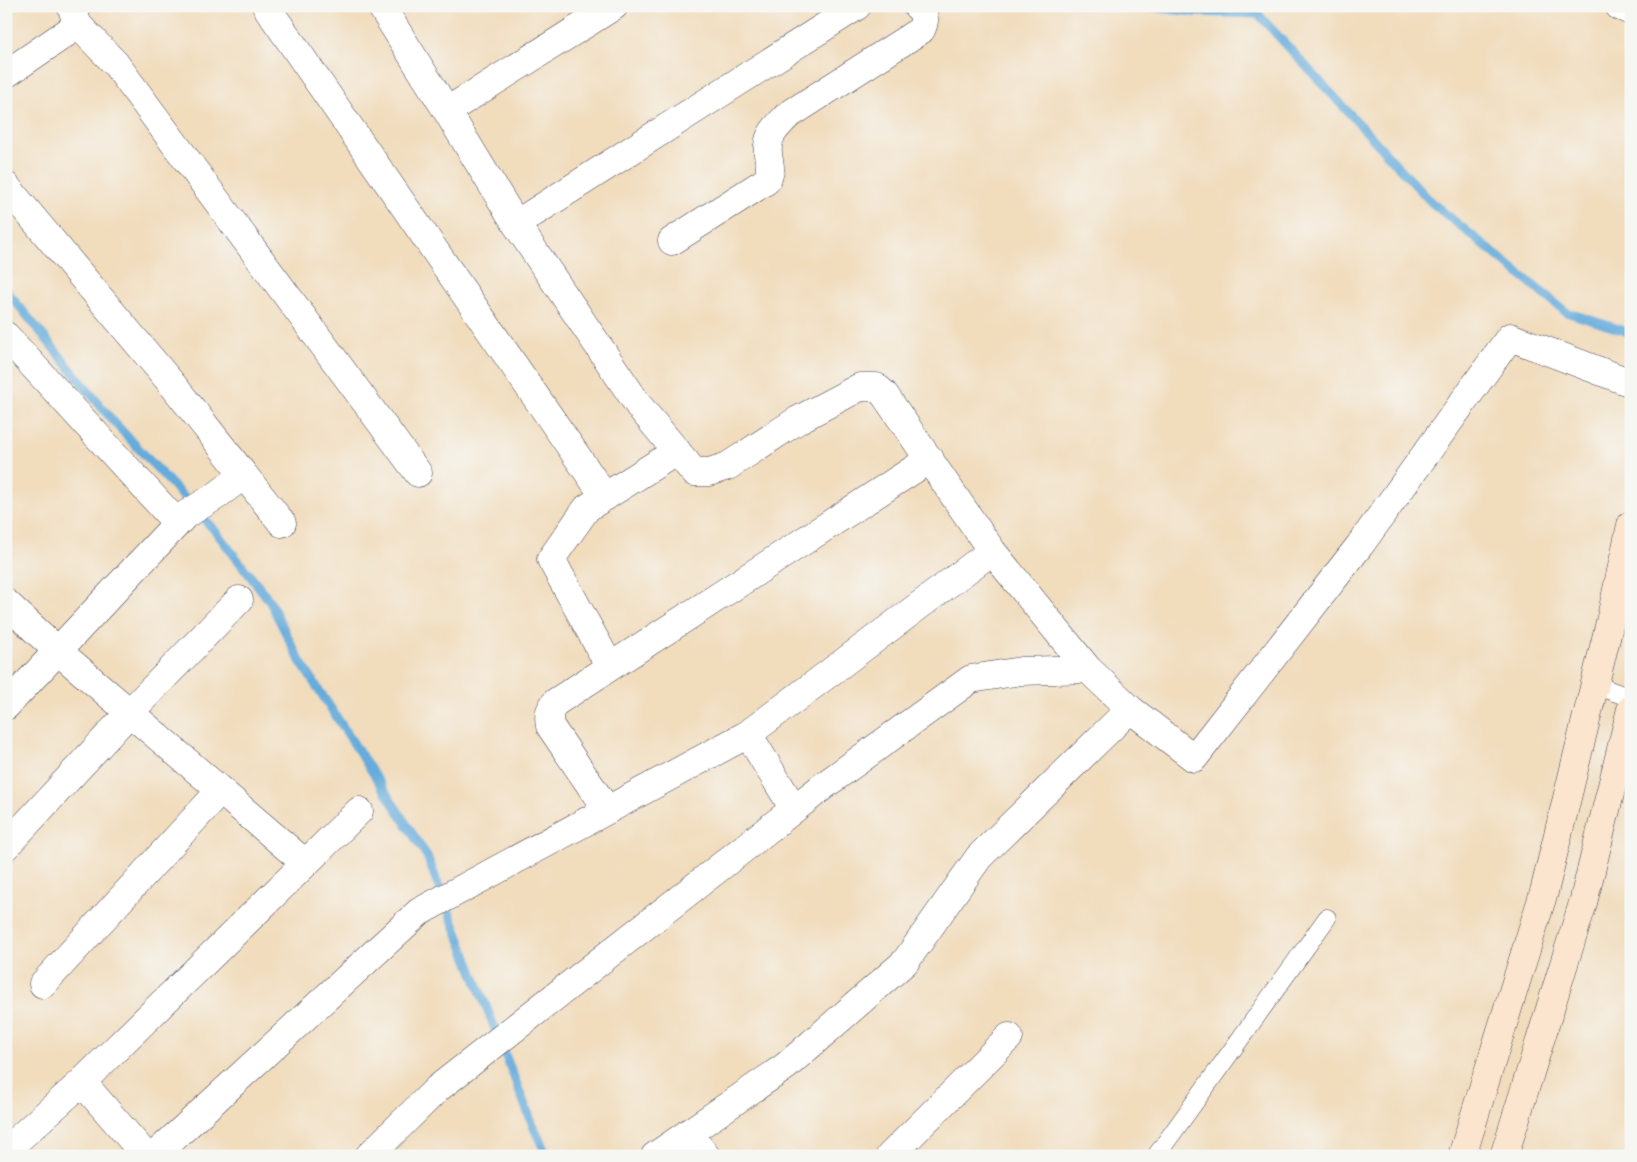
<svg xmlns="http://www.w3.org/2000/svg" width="1637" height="1162" font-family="Mali,sans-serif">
  <rect width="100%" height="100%" fill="#f6f6f2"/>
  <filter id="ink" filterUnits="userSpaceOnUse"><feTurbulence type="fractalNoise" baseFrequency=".02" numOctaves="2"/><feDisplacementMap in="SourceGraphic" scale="10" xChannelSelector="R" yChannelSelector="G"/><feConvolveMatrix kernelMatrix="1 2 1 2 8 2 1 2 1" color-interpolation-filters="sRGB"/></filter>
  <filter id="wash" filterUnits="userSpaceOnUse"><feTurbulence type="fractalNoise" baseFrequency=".0096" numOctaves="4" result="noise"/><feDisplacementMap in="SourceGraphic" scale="20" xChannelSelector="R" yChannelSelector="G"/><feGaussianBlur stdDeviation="1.12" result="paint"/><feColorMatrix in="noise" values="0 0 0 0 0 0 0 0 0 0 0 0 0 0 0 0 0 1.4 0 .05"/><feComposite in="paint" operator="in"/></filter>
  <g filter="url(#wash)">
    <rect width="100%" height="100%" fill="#f1dcbc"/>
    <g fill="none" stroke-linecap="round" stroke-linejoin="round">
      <path stroke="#65abdb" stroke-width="9" d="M1143,6l49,6 66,2 173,188 135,110 65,21
        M6,290l107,131 103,111 53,68 31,61 127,195 107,272 13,28"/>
    </g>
  </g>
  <g filter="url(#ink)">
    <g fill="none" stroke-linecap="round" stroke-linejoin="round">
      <defs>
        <path id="service" d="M1595,685l36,13
          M1156,1156l171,-238"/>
        <path id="minor" d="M266,6l339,491
          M381,6l66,105 69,113 123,182 55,66h15l19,-6 70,-46 62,-33h16l8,7 108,157 96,118
          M1619,6l12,5
          M78,25l37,38 303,410
          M6,74l72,-49 -7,-19
          M447,111l167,-105
          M6,186l166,198 110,139
          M516,224l341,-218
          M672,241l94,-60c9,-15 0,-20 2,-35 1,-13 11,-21 19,-30l134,-86c5,-10 4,-17 -4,-24
          M6,336l171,187
          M6,603l52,48 247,212
          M610,667l-59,-108 36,-51 90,-57
          M6,706l179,-191 31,-19 28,-21
          M748,734l46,75
          M607,810l-57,-84c-2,-11 -1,-16 6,-24l374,-243
          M6,846l124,-134 109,-112
          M43,984l177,-193
          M82,1082l64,74
          M688,1133l18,23
          M6,1150l76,-68 277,-271
          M154,1156l265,-244 329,-178 244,-183
          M369,1156l68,-67 389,-305 145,-105 50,-8 67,-2 42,40 64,49 166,-213 150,-208 121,46
          M655,1156l131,-90 119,-104 74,-105 151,-148
          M890,1156l119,-119"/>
        <path id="secondary" d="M1462,1156l82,-264 66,-270 21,-97
          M1504,1156l79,-253 48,-194"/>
      </defs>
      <use href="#service" stroke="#413e4e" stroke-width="19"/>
      <use href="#minor" stroke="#413e4e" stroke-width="29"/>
      <use href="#secondary" stroke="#413e4e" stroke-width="29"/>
      <use href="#service" stroke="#fff" stroke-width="18"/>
      <use href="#minor" stroke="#fff" stroke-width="28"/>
      <use href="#secondary" stroke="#fbe5cf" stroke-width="28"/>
    </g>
  </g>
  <rect width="1637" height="1162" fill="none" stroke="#f6f6f2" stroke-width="25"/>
</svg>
